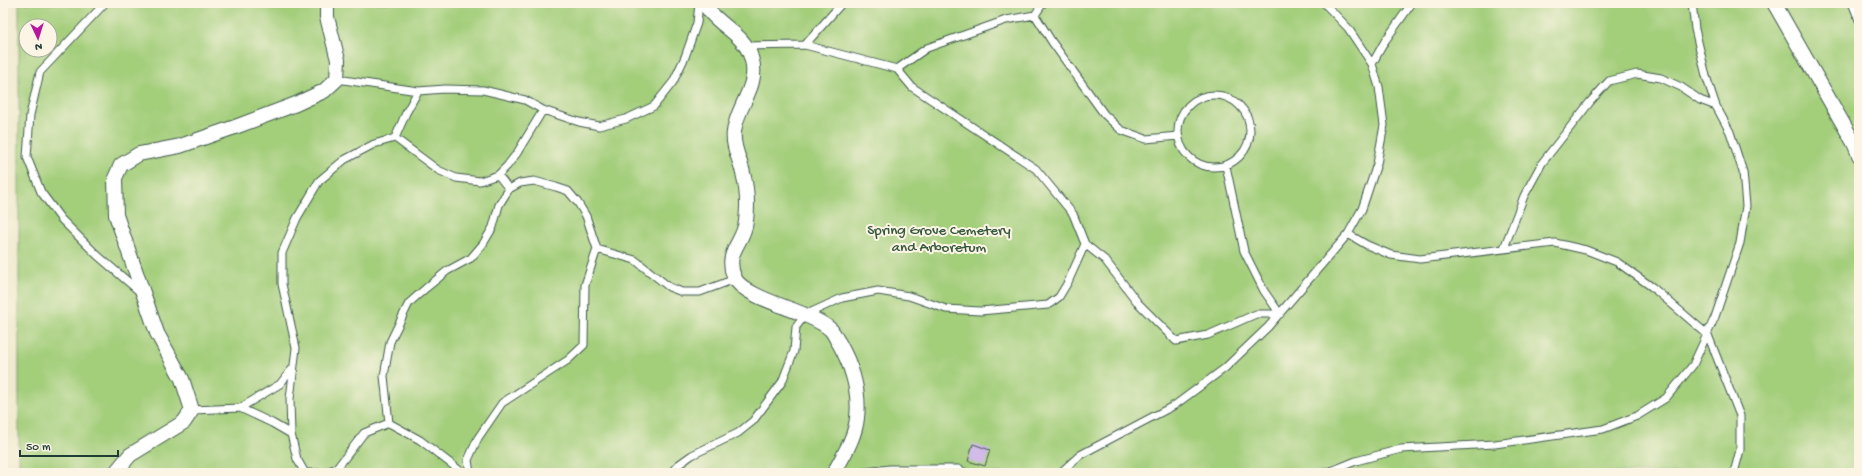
<svg xmlns="http://www.w3.org/2000/svg" width="1862" height="476" font-family="'Gochi Hand',sans-serif">
  <rect width="100%" height="100%" fill="#fcf5e5"/>
  <filter id="ink" filterUnits="userSpaceOnUse"><feTurbulence type="fractalNoise" baseFrequency=".025" numOctaves="2"/><feDisplacementMap in="SourceGraphic" scale="8" xChannelSelector="R" yChannelSelector="G"/><feConvolveMatrix kernelMatrix="1 2 1 2 8 2 1 2 1" color-interpolation-filters="sRGB"/></filter>
  <filter id="wash" filterUnits="userSpaceOnUse"><feTurbulence type="fractalNoise" baseFrequency=".012" numOctaves="4" result="noise"/><feDisplacementMap in="SourceGraphic" scale="16" xChannelSelector="R" yChannelSelector="G"/><feGaussianBlur stdDeviation="0.9" result="paint"/><feColorMatrix in="noise" values="0 0 0 0 0 0 0 0 0 0 0 0 0 0 0 0 0 1.4 0 .05"/><feComposite in="paint" operator="in"/></filter>
  <g filter="url(#wash)">
    <rect width="100%" height="100%" fill="#f0e9cd"/>
    <path fill="#a3ce7a" stroke="#618657" fill-rule="evenodd" d="M19,3h1840v470h-1840zM26,26h24v24h-24z"/>
    <g id="blocks">
      <path fill="#c9adea" d="M973,444l17,6 -5,16 -17,-5z"/>
    </g>
  </g>
  <g filter="url(#ink)">
    <use href="#blocks" fill-opacity="0" stroke="#3e574b" stroke-width="1"/>
    <g fill="none" stroke-linecap="round" stroke-linejoin="round">
      <defs>
        <path id="lane" d="M105,3l-65,69 -10,43 -3,42 14,35 20,27 36,36 43,37
          M1852,3l7,17
          M1035,15l17,27 52,72 17,16 25,9 32,-3
          M805,45l37,-42
          M747,46l58,-1 92,24 15,18 124,82 37,45 12,30 20,16 33,43 38,38 32,-6 48,-21h24
          M1372,64l13,-23 27,-38
          M897,69l30,-21 79,-28 29,-5 8,-12
          M337,79l81,12 27,-2 38,1 42,10 18,10 36,12 20,4 27,-7 28,-13 19,-24 12,-25 12,-34 2,-20
          M1178 131a36 36 0 1 1 72 0a36 36 0 1 1-72 0Z
          M395,138l11,-25 12,-22
          M1226,166l18,85 20,40 16,23
          M1348,234l19,11 24,10 29,4 135,-16 31,7 31,12 35,25 56,48 32,81v34l-6,23
          M1504,248l20,-52 18,-33 48,-61 19,-21 28,-7 24,4 20,9 19,13 16,6
          M597,249l38,11 34,27 13,5h18l35,-13
          M240,408l40,-24 13,-16
          M192,410l48,-2 32,15 19,11
          M389,423l-5,-47 6,-34 19,-39 17,-15 21,-17 24,-13 12,-14 10,-17 6,-22 10,-16
          M389,423l31,17 43,33
          M305,473l-8,-14 -6,-25 -1,-35 6,-51 -14,-64v-31l15,-35 22,-37 25,-21 30,-16 21,-6 43,32 18,8 24,3 18,-6 9,-9 10,-13 26,-43
          M306,473h18l13,-5
          M336,473l1,-5 27,-35 25,-10
          M470,473l-2,-13 10,-22 24,-35 66,-43 16,-15 1,-60 12,-36 -11,-33 -8,-13 -10,-12 -12,-4 -22,-6 -14,2 -11,6 -11,-14
          M671,473l7,-8 14,-10 46,-22 15,-12 29,-39 12,-31 2,-24 9,-12 37,-17 36,-7 31,5 37,13 34,2 68,-6 11,-8 9,-15 17,-38
          M857,473l33,-4h68l8,4
          M1060,473l20,-18 95,-50 50,-37 43,-41 80,-93 14,-25 15,-45 7,-39 -5,-38 -7,-23 -24,-36 -24,-25
          M1326,473l30,-12 45,-12 94,-5 108,-15 34,-13 29,-18 27,-33 22,-48 25,-74 6,-37 -3,-34 -13,-40 -14,-26 -10,-30 -11,-47 -3,-26"/>
        <path id="street" d="M704,3c3,4 6,9 9,12 13,14 32,22 38,42 10,29 -15,49 -17,75 -2,14 6,27 9,41 4,15 5,32 3,48 -2,22 -22,30 -12,56 8,18 54,30 71,38 7,3 20,9 26,15 3,3 5,9 8,13 13,23 21,48 18,75 -2,20 -14,38 -23,55
          M1774,3l80,140 5,12
          M115,473l15,-18 54,-33 8,-12 -10,-31 -25,-46 -41,-118 -1,-37 6,-13 18,-11 41,-8 55,-19 61,-23 28,-13 13,-12 1,-19 -11,-43v-14"/>
      </defs>
      <use href="#lane" stroke="#3e574b" stroke-width="9"/>
      <use href="#street" stroke="#3e574b" stroke-width="16"/>
      <use href="#lane" stroke="#fff" stroke-width="7"/>
      <use href="#street" stroke="#fff" stroke-width="14"/>
    </g>
  </g>
  <g text-anchor="middle" stroke-width="4" stroke-linejoin="round" paint-order="stroke">
    <g font-size="15" fill="#395a42" stroke="#fcf5e5">
      <text x="939" y="234">Spring Grove Cemetery<tspan x="939" dy="17">and Arboretum</tspan></text>
    </g>
  </g>
  <rect width="1862" height="476" fill="none" stroke="#fcf5e5" stroke-width="16"/>
  <g transform="translate(38 38) rotate(176)"><circle r="19" fill="#fcf5e5" stroke="#a4ab9e"/>
  <path d="M0-3L7 15L0 10L-7 15Z" fill="#b5179e"/>
  <text y="-6" font-size="11" font-weight="bold" text-anchor="middle" fill="#1f3d34">N</text>
  </g>
  <path d="M20 450v6h98v-6" fill="none" stroke="#1f3d34" stroke-width="2"/>
  <text x="26" y="450" font-size="12" fill="#1f3d34" stroke="#fcf5e5" stroke-width="3" paint-order="stroke">50 m</text>
</svg>
